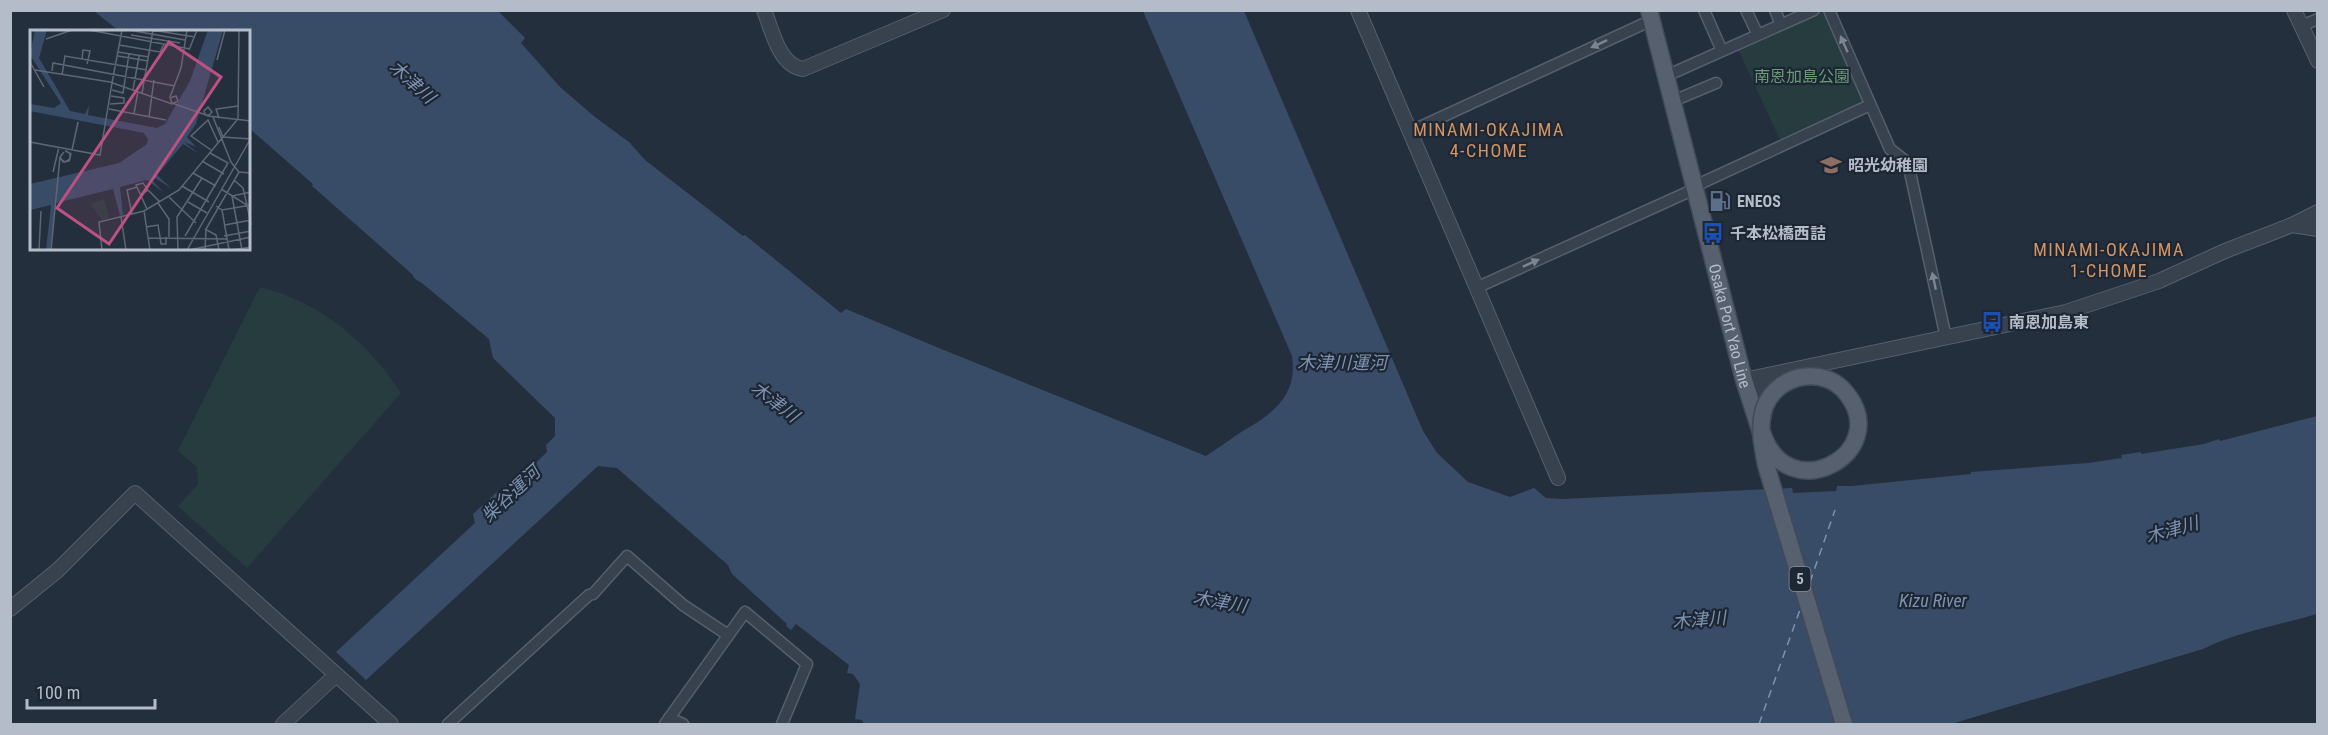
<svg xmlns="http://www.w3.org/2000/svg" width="2328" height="735" font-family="'Roboto Condensed','Noto Sans JP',sans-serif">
  <rect width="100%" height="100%" fill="#242f3e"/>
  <path fill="#263c3f" d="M1821,12l4,1 40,90 -84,39 -43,-93z
    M260,287c59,14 109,56 141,106l-154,175 -69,-62 20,-22 -1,-17 -19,-16z"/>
  <path fill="#394c67" d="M94,11h404l27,27 -4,5 39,44 35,30 34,25 16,18 98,76 2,-1 96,78 5,-4 88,37 272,110c14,-9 27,-19 40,-27 28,-16 52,-35 46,-73l-149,-345h101l179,420 14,22 31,29 42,15 24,-9 12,10 17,1 229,-11 1,5 43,-2 1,-5h15l119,-12v-2l117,-9 34,-5 -1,-3 20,-3v2l63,-10 15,-5 1,2 97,-25v198c-37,11 -78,17 -114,35l-252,75h-1087l-2,-4 -7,-1 5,-35 -7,-10 -6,-1 2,-8 -53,-41 -5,6 -5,-4 1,-2 -55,-50 -4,-9 -111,-97 -19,-2 -232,214 -30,-28 139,-129 -2,-9 25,-23 5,4 44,-43 -1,-7 9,-9v-18l-62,-60 -4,-19 -67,-56 -7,-4 -3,-5 -100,-88 1,-2 -64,-56v-96l-130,-1z"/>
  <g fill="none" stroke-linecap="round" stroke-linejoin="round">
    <path stroke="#7c92b1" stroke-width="1.5" stroke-dasharray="8 6" stroke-linecap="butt" d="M1810,582l25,-72
      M1759,724l42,-117"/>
    <defs>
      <path id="minor" d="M1704,10l18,41
        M1746,10l12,25
        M1775,10l6,15
        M1829,10l61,139 18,14 38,175
        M2301,26l17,-7
        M1666,76l148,-66
        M1673,101l43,-18
        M1409,132l243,-112
        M1478,287l210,-95 7,-6 175,-81
        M669,718l14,6
        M448,724l141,-129 4,-1 34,-38 56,49 45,30
        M665,724l80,-112 62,52 -25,60"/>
      <path id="tertiary" d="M764,10c8,20 15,56 39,59l140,-59
        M1358,10l200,468
        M2294,10l24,51
        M2292,225l26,4
        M1744,380l322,-68 93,-31 66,-30 67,-26 26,-13
        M1748,395l37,-15
        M10,609l48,-39 77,-77 256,231
        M283,724l53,-49"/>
      <g id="primary">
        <path id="s1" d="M1649,10l95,370 18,56"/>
      </g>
    </defs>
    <use href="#minor" stroke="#565f6c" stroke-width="13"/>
    <use href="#tertiary" stroke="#565f6c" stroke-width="16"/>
    <use href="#primary" stroke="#414a57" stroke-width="19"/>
    <use href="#minor" stroke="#38414e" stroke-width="10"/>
    <use href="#tertiary" stroke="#38414e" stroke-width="14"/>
    <use href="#primary" stroke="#56606e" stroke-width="16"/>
    <defs>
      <path id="primary-bridge" d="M1762,432c25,79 131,21 85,-38 -22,-29 -68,-21 -82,12 -7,20 -3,39 1,59l78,259"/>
    </defs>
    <use href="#primary-bridge" stroke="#414a57" stroke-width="19" stroke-linecap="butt"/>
    <use href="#primary-bridge" stroke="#56606e" stroke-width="16"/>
  </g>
  <defs><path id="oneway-solid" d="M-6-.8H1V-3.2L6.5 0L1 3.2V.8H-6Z" transform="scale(1.5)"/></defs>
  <g fill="#7c8592">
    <use href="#oneway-solid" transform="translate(1599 44) rotate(155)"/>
    <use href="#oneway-solid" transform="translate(1844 44) rotate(-114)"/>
    <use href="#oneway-solid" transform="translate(1531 263) rotate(-24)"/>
    <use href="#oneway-solid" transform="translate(1934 281) rotate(-102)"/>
  </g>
  <defs>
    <symbol id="school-bare" viewBox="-9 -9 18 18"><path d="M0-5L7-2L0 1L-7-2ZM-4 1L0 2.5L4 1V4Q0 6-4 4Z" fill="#8d6e63" stroke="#1d2633" stroke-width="2.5" paint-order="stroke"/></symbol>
    <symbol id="fuel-bare" viewBox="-9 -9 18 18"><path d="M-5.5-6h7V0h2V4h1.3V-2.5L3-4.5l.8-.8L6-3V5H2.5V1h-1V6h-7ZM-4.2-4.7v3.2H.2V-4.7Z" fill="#5c6f8a" stroke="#1d2633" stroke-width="2.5" paint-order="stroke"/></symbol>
    <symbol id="bus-bare" viewBox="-9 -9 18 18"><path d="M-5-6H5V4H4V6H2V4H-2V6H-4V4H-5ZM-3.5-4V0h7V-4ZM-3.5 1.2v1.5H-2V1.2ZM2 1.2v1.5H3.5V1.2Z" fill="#1a4fb4" stroke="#1d2633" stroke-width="2.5" paint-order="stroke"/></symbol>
  </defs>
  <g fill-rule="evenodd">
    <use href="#school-bare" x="1816" y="150" width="30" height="30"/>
    <use href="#fuel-bare" x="1705" y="186" width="30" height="30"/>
    <use href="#bus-bare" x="1698" y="218" width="30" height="30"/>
    <use href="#bus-bare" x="1977" y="307" width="30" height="30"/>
  </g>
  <g text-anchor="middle" stroke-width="4.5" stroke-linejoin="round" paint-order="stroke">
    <rect fill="#1d2633" stroke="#878f9c" stroke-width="1.5" x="1789.5" y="567" width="21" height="24" rx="4.5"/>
    <g font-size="15" font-weight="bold" fill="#b4bcc9">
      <text x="1800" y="584">5</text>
    </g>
    <g font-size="16" fill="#6b9a76" stroke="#1d2633">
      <text x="1802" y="82">南恩加島公園</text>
    </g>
    <g font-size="16" font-weight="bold" fill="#b4bcc9" stroke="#1d2633" text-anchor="start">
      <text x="1848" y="171">昭光幼稚園</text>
      <text x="1737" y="207">ENEOS</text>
      <text x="1730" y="239">千本松橋西詰</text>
      <text x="2009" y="328">南恩加島東</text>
    </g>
    <g font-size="16" fill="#b4bcc9" stroke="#1d2633">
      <text dy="6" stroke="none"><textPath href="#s1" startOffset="326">Osaka Port Yao Line</textPath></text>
    </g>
    <g font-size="18" font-style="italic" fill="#7c92b1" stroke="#1d2633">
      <text transform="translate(412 82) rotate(42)" y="6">木津川</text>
      <text x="1342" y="369">木津川運河</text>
      <text transform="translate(775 402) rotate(37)" y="6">木津川</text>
      <text transform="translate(511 494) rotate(-43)" y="6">柴谷運河</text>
      <text transform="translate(2172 530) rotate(-16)" y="6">木津川</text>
      <text x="1933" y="607">Kizu River</text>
      <text transform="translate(1220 602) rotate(10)" y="6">木津川</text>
      <text transform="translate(1699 620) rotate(-5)" y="6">木津川</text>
    </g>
    <g font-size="18" letter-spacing="1.5" fill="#d59563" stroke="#1d2633">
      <text x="1489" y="136">MINAMI-OKAJIMA<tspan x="1489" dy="21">4-CHOME</tspan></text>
      <text x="2109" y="256">MINAMI-OKAJIMA<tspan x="2109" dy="21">1-CHOME</tspan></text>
    </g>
  </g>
  <g transform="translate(30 30)">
    <rect width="220" height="220" fill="#242f3e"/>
    <path d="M74,169l5,19 -7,2 -12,-16z" fill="#263c3f"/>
    <path d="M5,0h12l-8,28 31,53 15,3 4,-8 -1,9 69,13 8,-4 25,-43 18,-51h15l-27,94 -9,13 9,10 -12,-5 14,11 -15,-9 -26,31 14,13 -16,-10 -3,2 11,12 -16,-12 -27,7 3,28 -3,1 -7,-27 -57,14 -6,47h-4l5,-45 -21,5v-26l89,-21 28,-19 1,-5 -4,-6 -114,-22v-7l24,4 7,-5 -31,-48z" fill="#394c67"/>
    <path fill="none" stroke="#394c67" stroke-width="3" d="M12,176l7,-25"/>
    <path fill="none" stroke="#5e6776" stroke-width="1.5" d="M59,0l101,19M99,0l56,10M122,0l43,7M101,5l49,8M16,9l26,-9M89,15l41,7 4,-8M159,20l8,-20M88,22l31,5M88,26l30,5M52,29l1,-9 7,1 -3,13M187,30l8,-30M0,32l14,25M5,40l75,12 62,22 6,-3 -2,-5 -6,2 2,5M22,41l1,-8 122,23M32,45l3,-19 82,14M82,53l10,-53M82,60l11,3 6,-39M103,60l6,-34M112,63l11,-63M140,67l11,-29 6,-38M142,73l34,12M80,74l14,-1v-5l-13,-2M79,79l57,11M104,84l4,-23M176,85h3l3,-3 -4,-5 -4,4 1,3 1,1 2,1 43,5M119,87l5,-37M183,87l18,45 8,10 12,1M189,88l-3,-9 22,-3M208,90l1,-90M189,97l4,10 28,2M0,112l70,13 12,-72M42,120l6,-28M181,120l-20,-14 17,-16 10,22M30,127l3,5 6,-1 2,-7 -5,-3M31,129l4,3 5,-3v-6l-5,-2M172,131l22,13M23,142l6,-25M163,143l23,13M204,150l9,8 4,17M152,156l27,16M191,159l26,16 4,20M110,165l8,-5 12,12M139,167l27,26M158,172l19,11M128,173l11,16v18M186,176l6,4 29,-5M117,179l-11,-24 7,-2 5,7M192,180l7,40M114,181l6,39M102,184l-5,-24 10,-3M91,187l5,33M195,195l26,-5M116,197l12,-2 2,12M175,199l11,6 3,15M155,206l43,-73 -18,-10M194,206l27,-5M130,207l1,7h5v-7M118,208l79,1M9,220l2,-39M21,220l9,-93 4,-5M72,220l-3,-28 45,-11 35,-21 58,-70M148,220l-1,-33 25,-39M157,220l64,-112M159,220l62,-13M175,220l1,-21 33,-57M202,220l19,-3M212,220l-10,-54 19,-4"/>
    <path fill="#bd5182" fill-opacity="0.15" stroke="#bd5182" stroke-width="3" d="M139,12l52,35 -112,167 -52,-36z"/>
    <rect width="220" height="220" fill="none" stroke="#b4bcc9" stroke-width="3"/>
  </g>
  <rect width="2328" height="735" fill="none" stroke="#b4bcc9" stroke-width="24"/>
  <path d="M27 699v9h128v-9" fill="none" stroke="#b4bcc9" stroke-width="3"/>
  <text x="36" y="699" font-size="18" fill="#b4bcc9" stroke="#1d2633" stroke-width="4.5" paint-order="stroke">100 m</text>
</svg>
